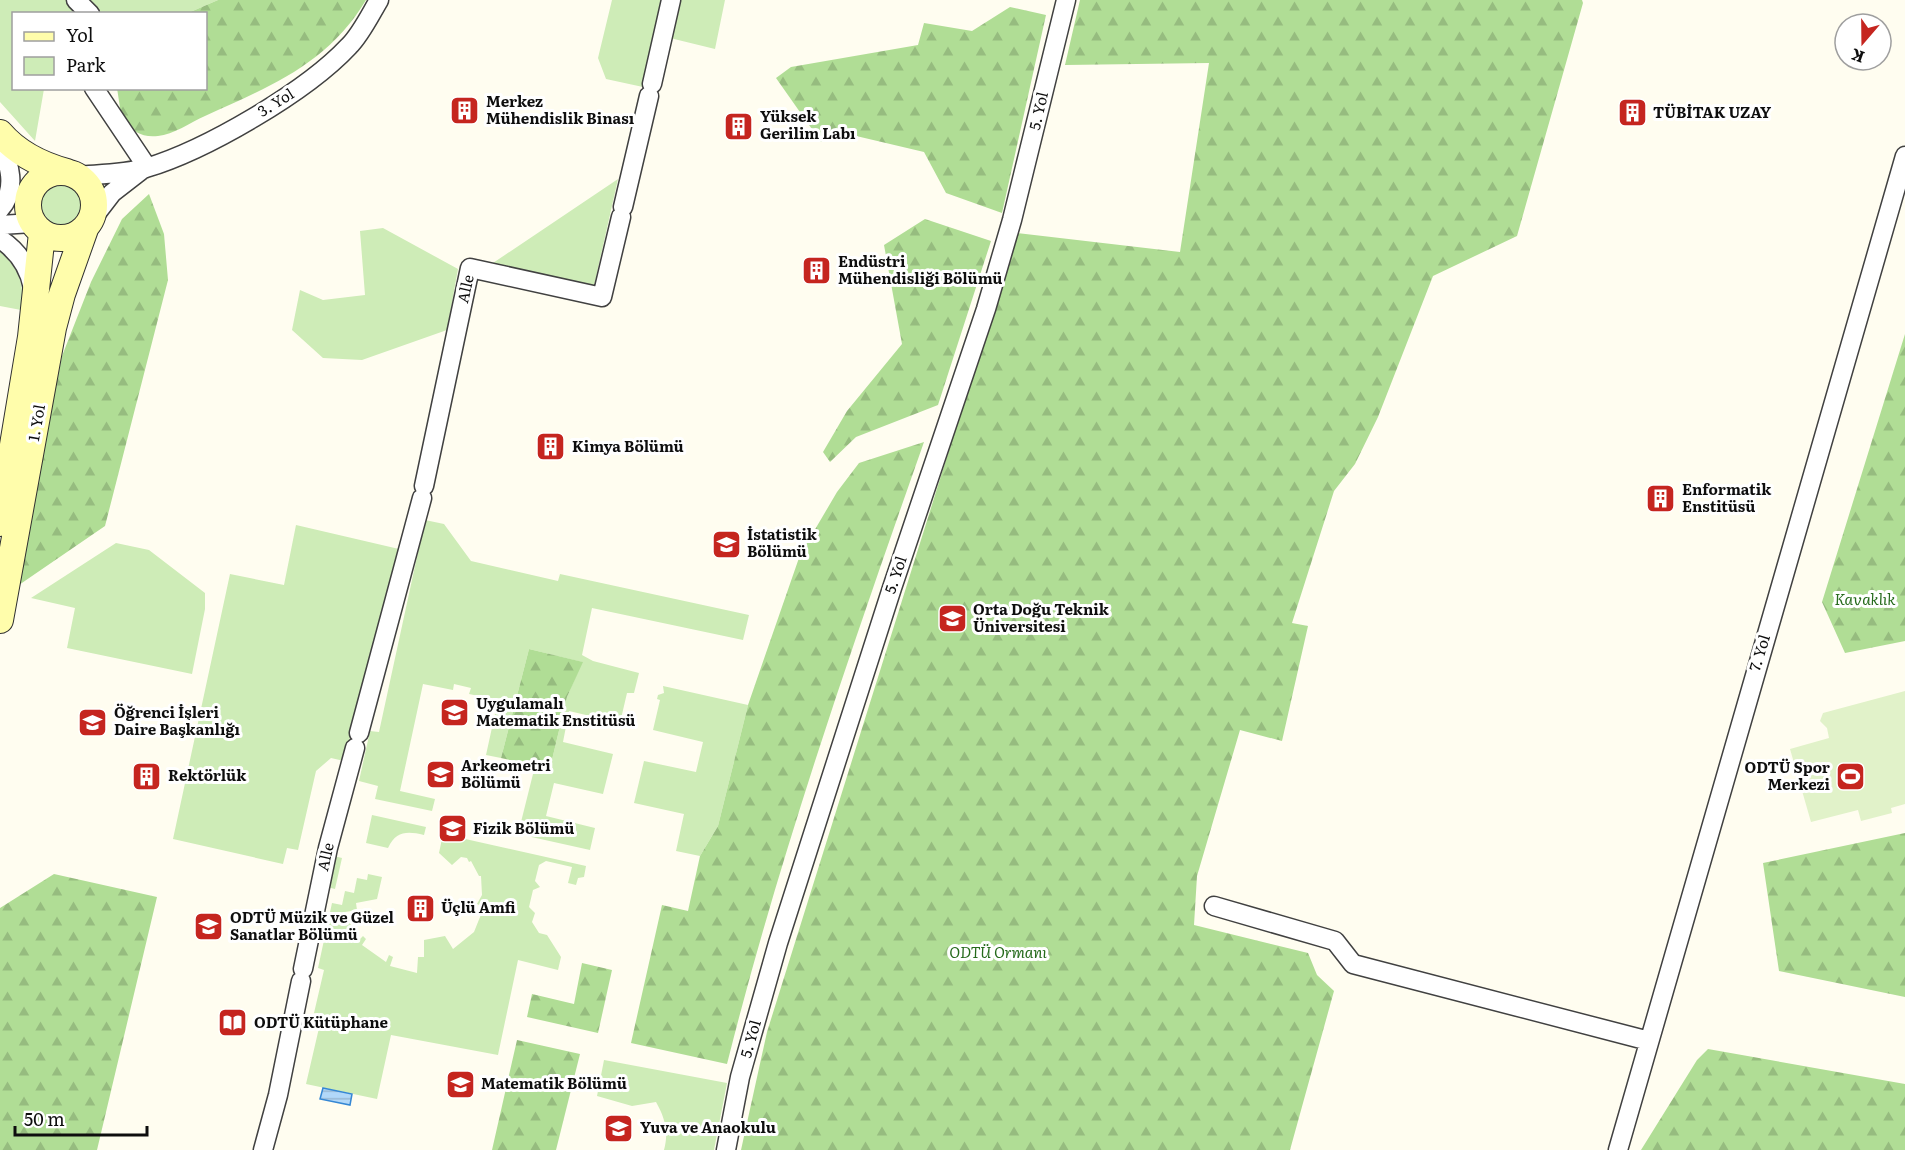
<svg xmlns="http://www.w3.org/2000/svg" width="1905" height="1150" font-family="Literata,serif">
  <defs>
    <pattern id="forest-firs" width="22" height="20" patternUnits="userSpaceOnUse" patternTransform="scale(1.5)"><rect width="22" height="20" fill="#b0dd95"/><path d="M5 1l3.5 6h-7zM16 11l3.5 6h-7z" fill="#96bc7f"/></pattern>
    <pattern id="water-rules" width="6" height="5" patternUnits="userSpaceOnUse" patternTransform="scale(1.5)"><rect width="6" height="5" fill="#b2d8f9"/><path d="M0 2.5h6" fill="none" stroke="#98b8d4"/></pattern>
  </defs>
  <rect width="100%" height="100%" fill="#fffdf0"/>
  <path fill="#ceecb7" d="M0,0h218l-30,13 -174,1v74l30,1 -9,52 -35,-39z
    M612,0h50l-19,87 -37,-8 -8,-21z
    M679,0h46l-10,49 -45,-11z
    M618,179l-24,107 -104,-21z
    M40 205a21 21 0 1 1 42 0a21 21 0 1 1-42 0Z
    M383,228l75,41 -11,61 -85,30 -39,-2 -31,-28 8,-40 23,10 42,-5 -5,-64z
    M0,251c18,16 26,35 21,59l-21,-4z
    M425,520l19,4 27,37 87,20 2,-7 189,41 -6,25 -151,-32 -10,47 11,6 46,12 -5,20h-7l-7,30 -51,-12 -6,31 50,12 -10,40 -49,-11 -8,33 49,12 -5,22 -72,-16 17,-68 16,-2 16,-67 15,-35 -53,-13 -28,109 -15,-3 12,-55 -29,-6 2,-6 -17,-4 -1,6 -30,-6 -23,107 35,8 -3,12 -57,-12 3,-13 -19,-5 11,-50 9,1z
    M296,525l103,24 -55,212 -13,-3 -15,13 -18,79 -11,-2 -4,16 -110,-25 57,-265 54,11z
    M116,543l33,7 56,43v16l-13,65 -125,-26 8,-40 -44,-10z
    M663,686l85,19 -30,121 -18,30 -24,-5 8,-37 -50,-11 10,-42 52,11 7,-30 -50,-12 7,-30 -3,-1 1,-4 6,-2z
    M372,815l54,12 -2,8c-17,-4 -28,-4 -36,13l-22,-5z
    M443,834l143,32 -2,11 -6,1 -2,7 -8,-2 4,-16 -26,-6 -7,4 -4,16 5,6 -7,3 -4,17 6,6 -3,9 7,11 8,2 14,22 -3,13 -40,-10 -20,95 -107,-20 -14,64 -71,-15 16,-69 -8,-2 10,-43 -6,-2 14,-65 10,2 3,-14 9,2 3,-15 10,2 1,-6 14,3 -5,22 -21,4 1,7 -12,2 13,29 5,-5 3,3 -4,6 24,17 3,-7 4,2 -3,9 27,7 1,-16h6v-17l21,-4 8,13 21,-17 10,-25 -7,-3 5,-9 -1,-19h-2l-8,-15 -2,1 -2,-4 -6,-1 -9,8 -13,-12z
    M334,856l8,2 -7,31 -8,-2z
    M604,1060l123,23 -13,67h-50c5,-18 1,-32 -8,-48l-24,4 -35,-10z"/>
  <path fill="url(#forest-firs)" d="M218,0h148c-38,64 -97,87 -161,116 -14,6 -32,19 -47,20 -16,2 -25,-5 -36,-15l-5,-33h89v-74l-18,-1z
    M1080,0h502l1,3 -66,233 -84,40 -55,141 -23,47 -21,27 -42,132 16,3 -26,115 -42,-11 -43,146 -3,49 114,28 9,22 17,16 -44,159h-549l26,-118 250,-799 163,19 29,-189 -144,2z
    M1010,7l36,8 -44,198 -56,-20 -22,-41 -89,-21 -14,11 -45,-64 15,-11 127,-22 6,-22 48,8z
    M149,194l15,40 4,46 -63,246 -89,61 46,-231 29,-74 31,-63z
    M925,219l66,22 -53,164 -82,32 -26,25 -7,-10 24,-41 55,-67 -18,-99z
    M1905,334v307l-60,12 -23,-51z
    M924,442c-72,205 -144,411 -197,622l-96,-21 31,-138 26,6 12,-55 18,-30 30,-121 52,-150 37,-63 22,-29z
    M529,649l54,13 -16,35 -16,67 -16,2 -34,-8z
    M1905,833v164l-126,-26 -16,-108z
    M54,874l103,23 -60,253h-97v-242z
    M582,963l30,7 -14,63 -71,-16 5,-23 42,10z
    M517,1040l63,14 -24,96h-64z
    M1708,1049l197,35v66h-264l56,-90z"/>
  <path fill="#e1f2c9" d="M1905,691v113l-14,4 1,5 -31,8 -3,-11 -47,12 -21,-73 39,-11 -2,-10 -7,-7 3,-8z"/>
  <path fill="url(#water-rules)" stroke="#3587d4" stroke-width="1.5" d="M323,1088l29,6 -2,11 -30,-6z"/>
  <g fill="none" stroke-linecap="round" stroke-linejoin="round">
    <defs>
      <path id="street" d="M76,0l14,14
        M652,84l19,-84
        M94,88l53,79
        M0,141c9,22 18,48 0,68
        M77,176c23,-2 47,-2 69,-8 60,-18 160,-76 203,-122 12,-12 21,-31 30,-46
        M623,207l26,-111
        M92,219l20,-26 31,-24
        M0,225l33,-2
        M0,239c18,12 29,28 33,49
        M424,486l46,-218 132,29 19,-80
        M359,733l63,-235
        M1214,906l121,35 18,23 296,77
        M303,969l25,-121 27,-100
        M263,1150l15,-55 23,-114
        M726,1150l14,-73 38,-134 114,-355 94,-279 26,-89 54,-220
        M1618,1150l287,-994"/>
      <path id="secondary" d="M0,133c18,21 41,32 67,39
        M28 205a33 33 0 1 1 66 0a33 33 0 1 1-66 0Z
        M0,523l31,-186 11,-104
        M0,620l53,-292 9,-34 23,-65"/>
    </defs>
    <use href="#street" stroke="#414141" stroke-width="21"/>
    <use href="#secondary" stroke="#303030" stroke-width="28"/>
    <use href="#street" stroke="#fff" stroke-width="18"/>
    <use href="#secondary" stroke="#fffdab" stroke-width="26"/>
  </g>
  <defs>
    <symbol id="building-square" viewBox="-11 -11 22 22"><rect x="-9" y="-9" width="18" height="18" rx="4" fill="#c5251f" stroke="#fff"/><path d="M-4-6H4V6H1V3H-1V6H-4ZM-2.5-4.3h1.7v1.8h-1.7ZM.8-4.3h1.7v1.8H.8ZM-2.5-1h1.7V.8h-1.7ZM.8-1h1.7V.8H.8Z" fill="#fff"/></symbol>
    <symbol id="university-square" viewBox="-11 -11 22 22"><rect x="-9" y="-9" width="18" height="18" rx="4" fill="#c5251f" stroke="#fff"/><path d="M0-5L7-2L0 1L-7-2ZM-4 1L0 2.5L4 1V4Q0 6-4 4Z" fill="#fff"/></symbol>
    <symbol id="stadium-square" viewBox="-11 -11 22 22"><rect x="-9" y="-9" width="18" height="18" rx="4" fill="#c5251f" stroke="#fff"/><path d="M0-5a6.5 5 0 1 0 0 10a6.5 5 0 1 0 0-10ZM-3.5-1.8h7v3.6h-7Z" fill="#fff"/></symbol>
    <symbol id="library-square" viewBox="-11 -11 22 22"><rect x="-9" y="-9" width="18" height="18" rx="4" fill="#c5251f" stroke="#fff"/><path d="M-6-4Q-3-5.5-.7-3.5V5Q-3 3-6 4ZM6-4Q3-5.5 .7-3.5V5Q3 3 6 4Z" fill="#fff"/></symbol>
    <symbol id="school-square" viewBox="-11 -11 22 22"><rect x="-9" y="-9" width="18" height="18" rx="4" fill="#c5251f" stroke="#fff"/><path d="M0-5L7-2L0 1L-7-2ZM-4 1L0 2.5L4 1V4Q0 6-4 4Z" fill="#fff"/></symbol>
  </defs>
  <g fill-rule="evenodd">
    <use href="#building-square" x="448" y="94" width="33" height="33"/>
    <use href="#building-square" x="1616" y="96" width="33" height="33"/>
    <use href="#building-square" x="722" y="110" width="33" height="33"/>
    <use href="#building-square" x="800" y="254" width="33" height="33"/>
    <use href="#building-square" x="534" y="430" width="33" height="33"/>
    <use href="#building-square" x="1644" y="482" width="33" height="33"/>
    <use href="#university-square" x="710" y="528" width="33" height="33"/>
    <use href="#university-square" x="936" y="602" width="33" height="33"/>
    <use href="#university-square" x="438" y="696" width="33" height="33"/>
    <use href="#university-square" x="76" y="706" width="33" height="33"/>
    <use href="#university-square" x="424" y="758" width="33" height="33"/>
    <use href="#building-square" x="130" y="760" width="33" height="33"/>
    <use href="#stadium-square" x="1834" y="760" width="33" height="33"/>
    <use href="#university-square" x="436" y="812" width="33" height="33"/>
    <use href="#building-square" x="404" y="892" width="33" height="33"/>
    <use href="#university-square" x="192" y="910" width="33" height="33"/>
    <use href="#library-square" x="216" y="1006" width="33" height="33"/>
    <use href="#university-square" x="444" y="1068" width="33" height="33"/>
    <use href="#school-square" x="602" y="1112" width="33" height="33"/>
  </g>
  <g text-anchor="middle" stroke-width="6" stroke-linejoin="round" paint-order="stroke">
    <g font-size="15" font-weight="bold" fill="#0e0e0e" stroke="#fff" text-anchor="start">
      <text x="486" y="107">Merkez<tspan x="486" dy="17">Mühendislik Binası</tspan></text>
      <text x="1653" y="118">TÜBİTAK UZAY</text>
      <text x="760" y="122">Yüksek<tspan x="760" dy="17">Gerilim Labı</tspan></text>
      <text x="838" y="267">Endüstri<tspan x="838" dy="17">Mühendisliği Bölümü</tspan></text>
      <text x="572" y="452">Kimya Bölümü</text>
      <text x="1682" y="495">Enformatik<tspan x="1682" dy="17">Enstitüsü</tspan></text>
      <text x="747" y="540">İstatistik<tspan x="747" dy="17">Bölümü</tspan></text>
      <text x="973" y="615">Orta Doğu Teknik<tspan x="973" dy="17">Üniversitesi</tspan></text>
      <text x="476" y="709">Uygulamalı<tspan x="476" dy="17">Matematik Enstitüsü</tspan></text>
      <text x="114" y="718">Öğrenci İşleri<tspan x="114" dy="17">Daire Başkanlığı</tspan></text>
      <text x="461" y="771">Arkeometri<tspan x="461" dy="17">Bölümü</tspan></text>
      <text x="1830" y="773" text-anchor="end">ODTÜ Spor<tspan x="1830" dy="17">Merkezi</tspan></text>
      <text x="168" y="781">Rektörlük</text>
      <text x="473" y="834">Fizik Bölümü</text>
      <text x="441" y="913">Üçlü Amfi</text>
      <text x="230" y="923">ODTÜ Müzik ve Güzel<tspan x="230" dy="17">Sanatlar Bölümü</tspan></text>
      <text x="254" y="1028">ODTÜ Kütüphane</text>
      <text x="481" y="1089">Matematik Bölümü</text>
      <text x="640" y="1133">Yuva ve Anaokulu</text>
    </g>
    <g font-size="15" fill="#0e0e0e" stroke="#fff">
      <text transform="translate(276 103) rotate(-32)" y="5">3. Yol</text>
      <text transform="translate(1039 111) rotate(-77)" y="5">5. Yol</text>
      <text transform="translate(466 289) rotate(-77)" y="5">Alle</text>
      <text transform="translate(37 423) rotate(-80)" y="5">1. Yol</text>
      <text transform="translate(896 575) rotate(-71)" y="5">5. Yol</text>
      <text transform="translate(1760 653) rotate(-73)" y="5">7. Yol</text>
      <text transform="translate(326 857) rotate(-77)" y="5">Alle</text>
      <text transform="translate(751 1039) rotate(-74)" y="5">5. Yol</text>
    </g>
    <g font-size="15" font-style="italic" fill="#256a1b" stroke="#fff">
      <text x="1865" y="605">Kavaklık</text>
      <text x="998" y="958">ODTÜ Ormanı</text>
    </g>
  </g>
  <rect x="12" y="12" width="195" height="78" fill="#ffffff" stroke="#9f9f9f" stroke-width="1.5"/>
  <rect x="24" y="32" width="30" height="9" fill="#fffdab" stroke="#9f9f9f" stroke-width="1.5"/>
  <text x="66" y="42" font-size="18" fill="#0e0e0e">Yol</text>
  <rect x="24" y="57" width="30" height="18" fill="#ceecb7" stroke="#9f9f9f" stroke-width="1.5"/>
  <text x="66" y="72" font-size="18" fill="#0e0e0e">Park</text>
  <g transform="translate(1863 42) rotate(200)"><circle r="28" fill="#ffffff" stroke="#9f9f9f" stroke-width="1.5"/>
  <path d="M0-4.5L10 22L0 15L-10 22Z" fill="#c5251f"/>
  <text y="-9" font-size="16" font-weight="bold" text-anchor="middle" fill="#0e0e0e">K</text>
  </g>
  <path d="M15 1126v9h132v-9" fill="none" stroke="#0e0e0e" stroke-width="3"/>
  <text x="24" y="1126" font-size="18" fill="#0e0e0e" stroke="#ffffff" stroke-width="4.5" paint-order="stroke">50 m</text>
</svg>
